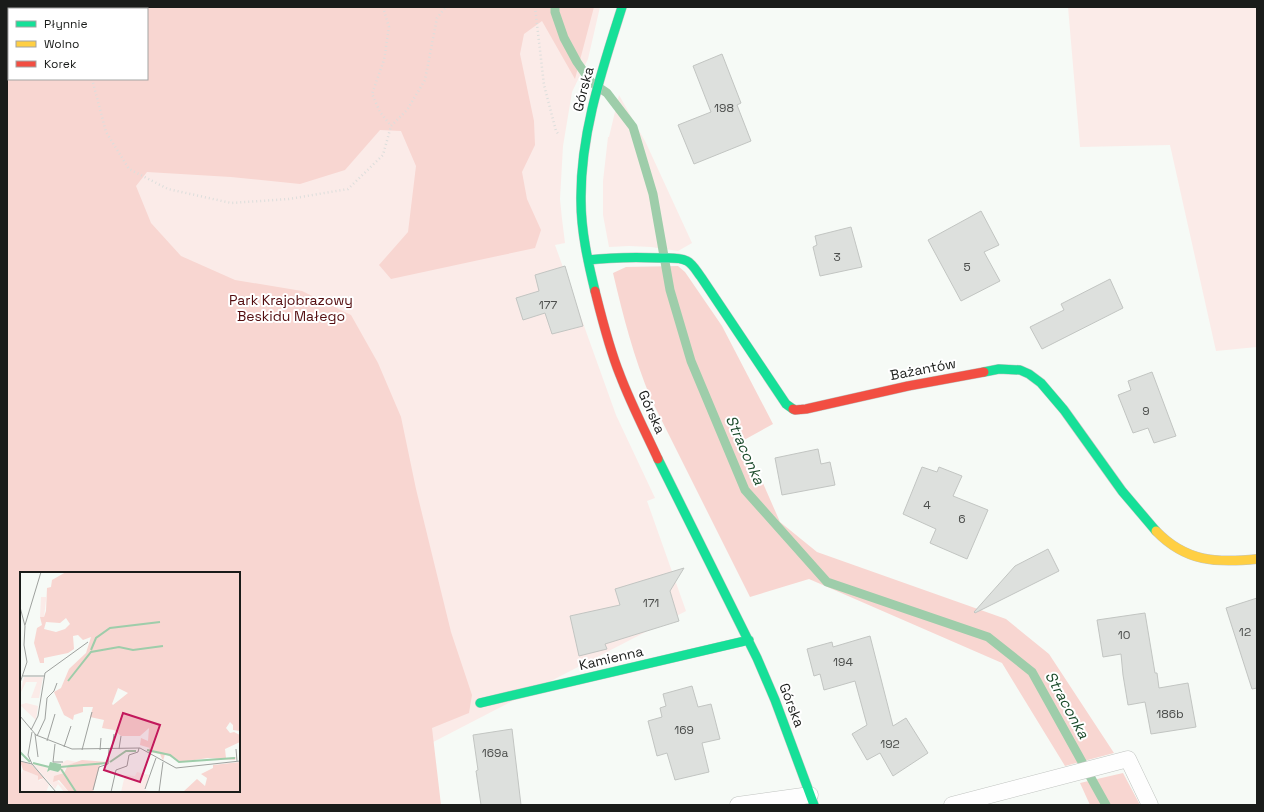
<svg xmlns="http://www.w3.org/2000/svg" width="1264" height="812" font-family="'Space Grotesk',sans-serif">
  <rect width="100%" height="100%" fill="#f6faf6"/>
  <path fill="#fbebe8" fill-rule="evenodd" d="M7,7h593l-12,52 -16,33 -9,54 -3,53 2,20 3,24 -10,2 61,170 39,83 -8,3 39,110 -328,170 1,24h-352zM9,9h138v70h-138zM21,573h218v218h-218z
    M1068,7h189v340l-41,4 -46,-206 -90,2z
    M619,95l27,48 46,100 -14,8 -27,-4 -22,-1 -20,1 -6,-32v-34l5,-44h1z"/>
  <path fill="#f8d6d1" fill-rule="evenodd" d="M7,7h587l-19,72 -33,-58 -18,13 -4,20 14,67 1,24 -13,27 5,27 14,31 -6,18 -144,31 -12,-14 29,-33 8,-66 -15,-35 -21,-1 -35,40 -45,14 -69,-7 -84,-5 -11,14 15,37 30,33 54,24 67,11 49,24 27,48 23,54 15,72 35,143 21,63 -3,18 -37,15 9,77h-434zM9,9h138v70h-138zM21,573h218v218h-218z
    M678,266l7,6 37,54 51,98 -29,16 36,82 37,30 189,67 43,35 65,99 -49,13 -63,-103 -193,-84 -59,18 -99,-198c-17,-41 -28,-83 -38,-126l13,-6z
    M1123,773l17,32h-50l-10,-22z"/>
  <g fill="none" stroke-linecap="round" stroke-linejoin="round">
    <path stroke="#9ecdaa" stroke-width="9" d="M555,7v5l9,26 13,24 14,20 16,11 26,34 20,67 17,96 21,71 54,129 82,92 161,55 44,35 74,133"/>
  </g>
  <path fill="#dde0dd" stroke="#c2c5c2" d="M722,54l19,49 -4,2 14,36 -57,23 -16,-39 33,-13 -18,-46z
    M981,211l18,34 -15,7 16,29 -39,20 -33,-61z
    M851,227l11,40 -42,9 -7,-29 4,-2 -2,-9z
    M565,266l18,60 -31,8 -7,-21 -22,7 -7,-22 23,-7 -4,-16z
    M1110,279l13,29 -81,41 -12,-22 34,-17 -3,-6z
    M1152,372l24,64 -22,7 -6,-15 -15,5 -15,-38 13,-5 -3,-9z
    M818,449l3,15 9,-2 5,23 -53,10 -7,-37z
    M922,467l15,5 2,-5 23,9 -9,20 35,14 -21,49 -37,-16 6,-14 -33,-15z
    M1048,549l11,22 -84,42 -1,-1 41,-46z
    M684,568l-14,23 9,30 -74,23 2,5 -28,7 -9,-40 50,-11 -5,-16z
    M1257,598v90l-5,1 -26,-81z
    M1145,613l10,60h2l2,15 29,-5 8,44 -45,7 -6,-32 -17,3 -5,-30 -2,-21 -18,3 -6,-37z
    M870,636l23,90 13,-8 22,35 -35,23 -13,-23 -13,7 -15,-26 15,-9 -12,-44 -31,9 -4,-16 -6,2 -7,-27 25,-7 1,5z
    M692,686l6,21 13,-3 9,35 -18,4 7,29 -34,8 -8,-27 -10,3 -9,-35 14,-4 -2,-9 6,-2 -3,-12z
    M512,729l9,76h-40l-5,-34 2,-1 -5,-35z"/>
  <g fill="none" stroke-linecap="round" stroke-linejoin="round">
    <defs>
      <path id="lane" d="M738,805l72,-10
        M952,805l176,-46 22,46"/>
      <path id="fast" d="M588,260c25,-3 49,-3 74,-2 8,0 18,-1 25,3 6,3 10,11 14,16l85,127 7,5
        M595,291c-7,-29 -14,-60 -14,-90 -1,-67 21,-131 41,-194
        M984,372l15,-3 21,1 9,4 12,9 23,27 58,81 34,40
        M658,459l99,199 18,42 39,105
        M480,703l269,-63"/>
      <path id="slow" d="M1156,531c30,31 60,32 101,28"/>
      <path id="jam" d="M595,291c7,28 14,57 25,84 11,29 25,56 38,84
        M793,409l2,1 11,-1 102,-23 76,-14"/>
    </defs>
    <use href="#lane" stroke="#c1c4c1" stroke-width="17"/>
    <use href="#fast" stroke="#c1c4c1" stroke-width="10"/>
    <use href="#slow" stroke="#c1c4c1" stroke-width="10"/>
    <use href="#jam" stroke="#c1c4c1" stroke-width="10"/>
    <path stroke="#dcdedc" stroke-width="2.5" stroke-dasharray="1 3" stroke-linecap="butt" d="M77,7l1,2
      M383,7l6,20 -5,33 -12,34 8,18 11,14 16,-16 18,-30 12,-62 9,-11
      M535,7l9,78 12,46 3,4
      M92,79l14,53 23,37 39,20 63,14 58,-4 59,-10 35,-34 8,-29"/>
    <use href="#lane" stroke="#fefefe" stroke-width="16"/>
    <use href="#fast" stroke="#16e098" stroke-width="9"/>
    <use href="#slow" stroke="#ffcf43" stroke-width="9"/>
    <use href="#jam" stroke="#f24e42" stroke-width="9"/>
  </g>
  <g text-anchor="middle" stroke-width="4" stroke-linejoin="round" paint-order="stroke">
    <g font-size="12" fill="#4c4e4c">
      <text x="724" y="112">198</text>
      <text x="837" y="261">3</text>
      <text x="967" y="271">5</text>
      <text x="548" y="309">177</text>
      <text x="1146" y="415">9</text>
      <text x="927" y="509">4</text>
      <text x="962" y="523">6</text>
      <text x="651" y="607">171</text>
      <text x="1245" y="636">12</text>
      <text x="1124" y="639">10</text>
      <text x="843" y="666">194</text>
      <text x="1170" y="718">186b</text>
      <text x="684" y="734">169</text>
      <text x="890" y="748">192</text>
      <text x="495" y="757">169a</text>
    </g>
    <g font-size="14" fill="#1a1c1a" stroke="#fff">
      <text transform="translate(583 89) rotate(-75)" y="5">Górska</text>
      <text transform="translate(923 369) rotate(-11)" y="5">Bażantów</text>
      <text transform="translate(652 412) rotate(66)" y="5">Górska</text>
      <text transform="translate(611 658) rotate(-13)" y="5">Kamienna</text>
      <text transform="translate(792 705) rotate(69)" y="5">Górska</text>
    </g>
    <g font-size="14" fill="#540e10" stroke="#fff">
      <text x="291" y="305">Park Krajobrazowy<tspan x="291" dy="16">Beskidu Małego</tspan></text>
    </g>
    <g font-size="15" font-style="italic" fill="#1b4b2b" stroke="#fff">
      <text transform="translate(745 450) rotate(66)" y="5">Straconka</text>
      <text transform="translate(1067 705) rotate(61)" y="5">Straconka</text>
    </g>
  </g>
  <g transform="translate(20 572)">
    <rect width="220" height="220" fill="#f6faf6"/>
    <path d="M21,25h5v3l-2,17h-4zM4,105h19l-4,21h-8l6,-16h-11l-6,12zM6,131l12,3 -2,14 -16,-15zM47,188l10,2 -9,3 -11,15 12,12h-5l-6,-8 -3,5 -23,-26 16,5 -1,4 2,-2 9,2 2,-8zM3,198l15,6 1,5 5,-3 5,7 -3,7h-26v-16zM117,200l12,3 -4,15 8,2h-32l4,-17 10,1z" fill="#fbebe8"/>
    <path d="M46,0h174v159l-7,-1v-5l-3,-3 -4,6 4,5 4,-1 6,3v7l-15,7 1,9 10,-1 -1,3 -27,-2 -27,4 -16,-8 -2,7 -3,-7 -10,-2 -3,-2 3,-2 -10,-3 1,-7 7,3 1,-13 -9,8h-19l-7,-6 -12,-2 2,-8 -14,-3 3,-10h-10v5l-9,3 -1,5 -9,-5 -10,-23 7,-4 8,-19 17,-16 5,-16 -8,3 -5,-5 -5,1 1,13 -6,4 -24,5v5h-4l-6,-20 3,-15 5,-3 -2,-8h4l2,-6 1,-23 4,-1 1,-7zM46,46l4,6 -5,5 -9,3 -12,-3 2,-7 14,1zM98,116l10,5 -15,12 -1,-1zM62,188l26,2 -8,3 -7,27h-24l-10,-12 -6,2 1,-6 10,-3 4,-8zM0,189l12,4 12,13 -6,2v-4l-15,-6zM220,190v30h-57l14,-13 8,7 2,-8 -6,-4 12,-6v-3z" fill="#f8d6d1" fill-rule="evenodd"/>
    <path d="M30,190l11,2v5l-3,3 -8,-2 -3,2z" fill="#9ecdaa"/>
    <path fill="none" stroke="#9ecdaa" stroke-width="2" d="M106,0h14M71,78l5,-12 14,-10 50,-6M48,109l23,-29 28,-5 14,3 30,-4M127,178l23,5 9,7 56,-4M0,180l10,10M90,190l16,-11h10M13,191l16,4M40,195l47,-4M41,197l15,23"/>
    <path fill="none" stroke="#9ea19e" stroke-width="1" d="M0,35l5,19 -1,19 3,17 -7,21M5,53l16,-53M3,104h21M0,144l16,19 36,14 68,-1 36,20 64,-7M11,158l7,-14 7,-43 43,-31M12,160l-4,23 4,9 24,28M15,162l3,23M17,164l8,-17 2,-21 7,-7 3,-8M27,169l8,-27M35,172l-2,18h10M44,175l7,-21M92,177l2,-15M99,177l2,-13M216,177l1,12M62,178l10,-38M80,178l1,-12M0,189l12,3M125,217l11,-31M73,218l6,-23 9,-3 1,-15M91,220l5,-22 11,-4 2,-11 9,-3 1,-4M139,220l4,-30"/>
    <path fill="#c2185b" fill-opacity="0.15" stroke="#c2185b" stroke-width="2" d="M103,141l37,12 -20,57 -36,-12z"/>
    <rect width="220" height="220" fill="none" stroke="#1a1c1a" stroke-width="2"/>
  </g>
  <rect width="1264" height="812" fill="none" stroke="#1a1c1a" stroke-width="16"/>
  <rect x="8" y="8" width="140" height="72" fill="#ffffff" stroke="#a3a4a3"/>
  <rect x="16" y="21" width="20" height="6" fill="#16e098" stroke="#a3a4a3"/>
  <text x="44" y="28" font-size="12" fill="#1a1c1a">Płynnie</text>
  <rect x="16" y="41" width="20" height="6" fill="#ffcf43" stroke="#a3a4a3"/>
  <text x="44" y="48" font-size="12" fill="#1a1c1a">Wolno</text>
  <rect x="16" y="61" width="20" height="6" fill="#f24e42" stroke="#a3a4a3"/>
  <text x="44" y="68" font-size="12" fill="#1a1c1a">Korek</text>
</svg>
